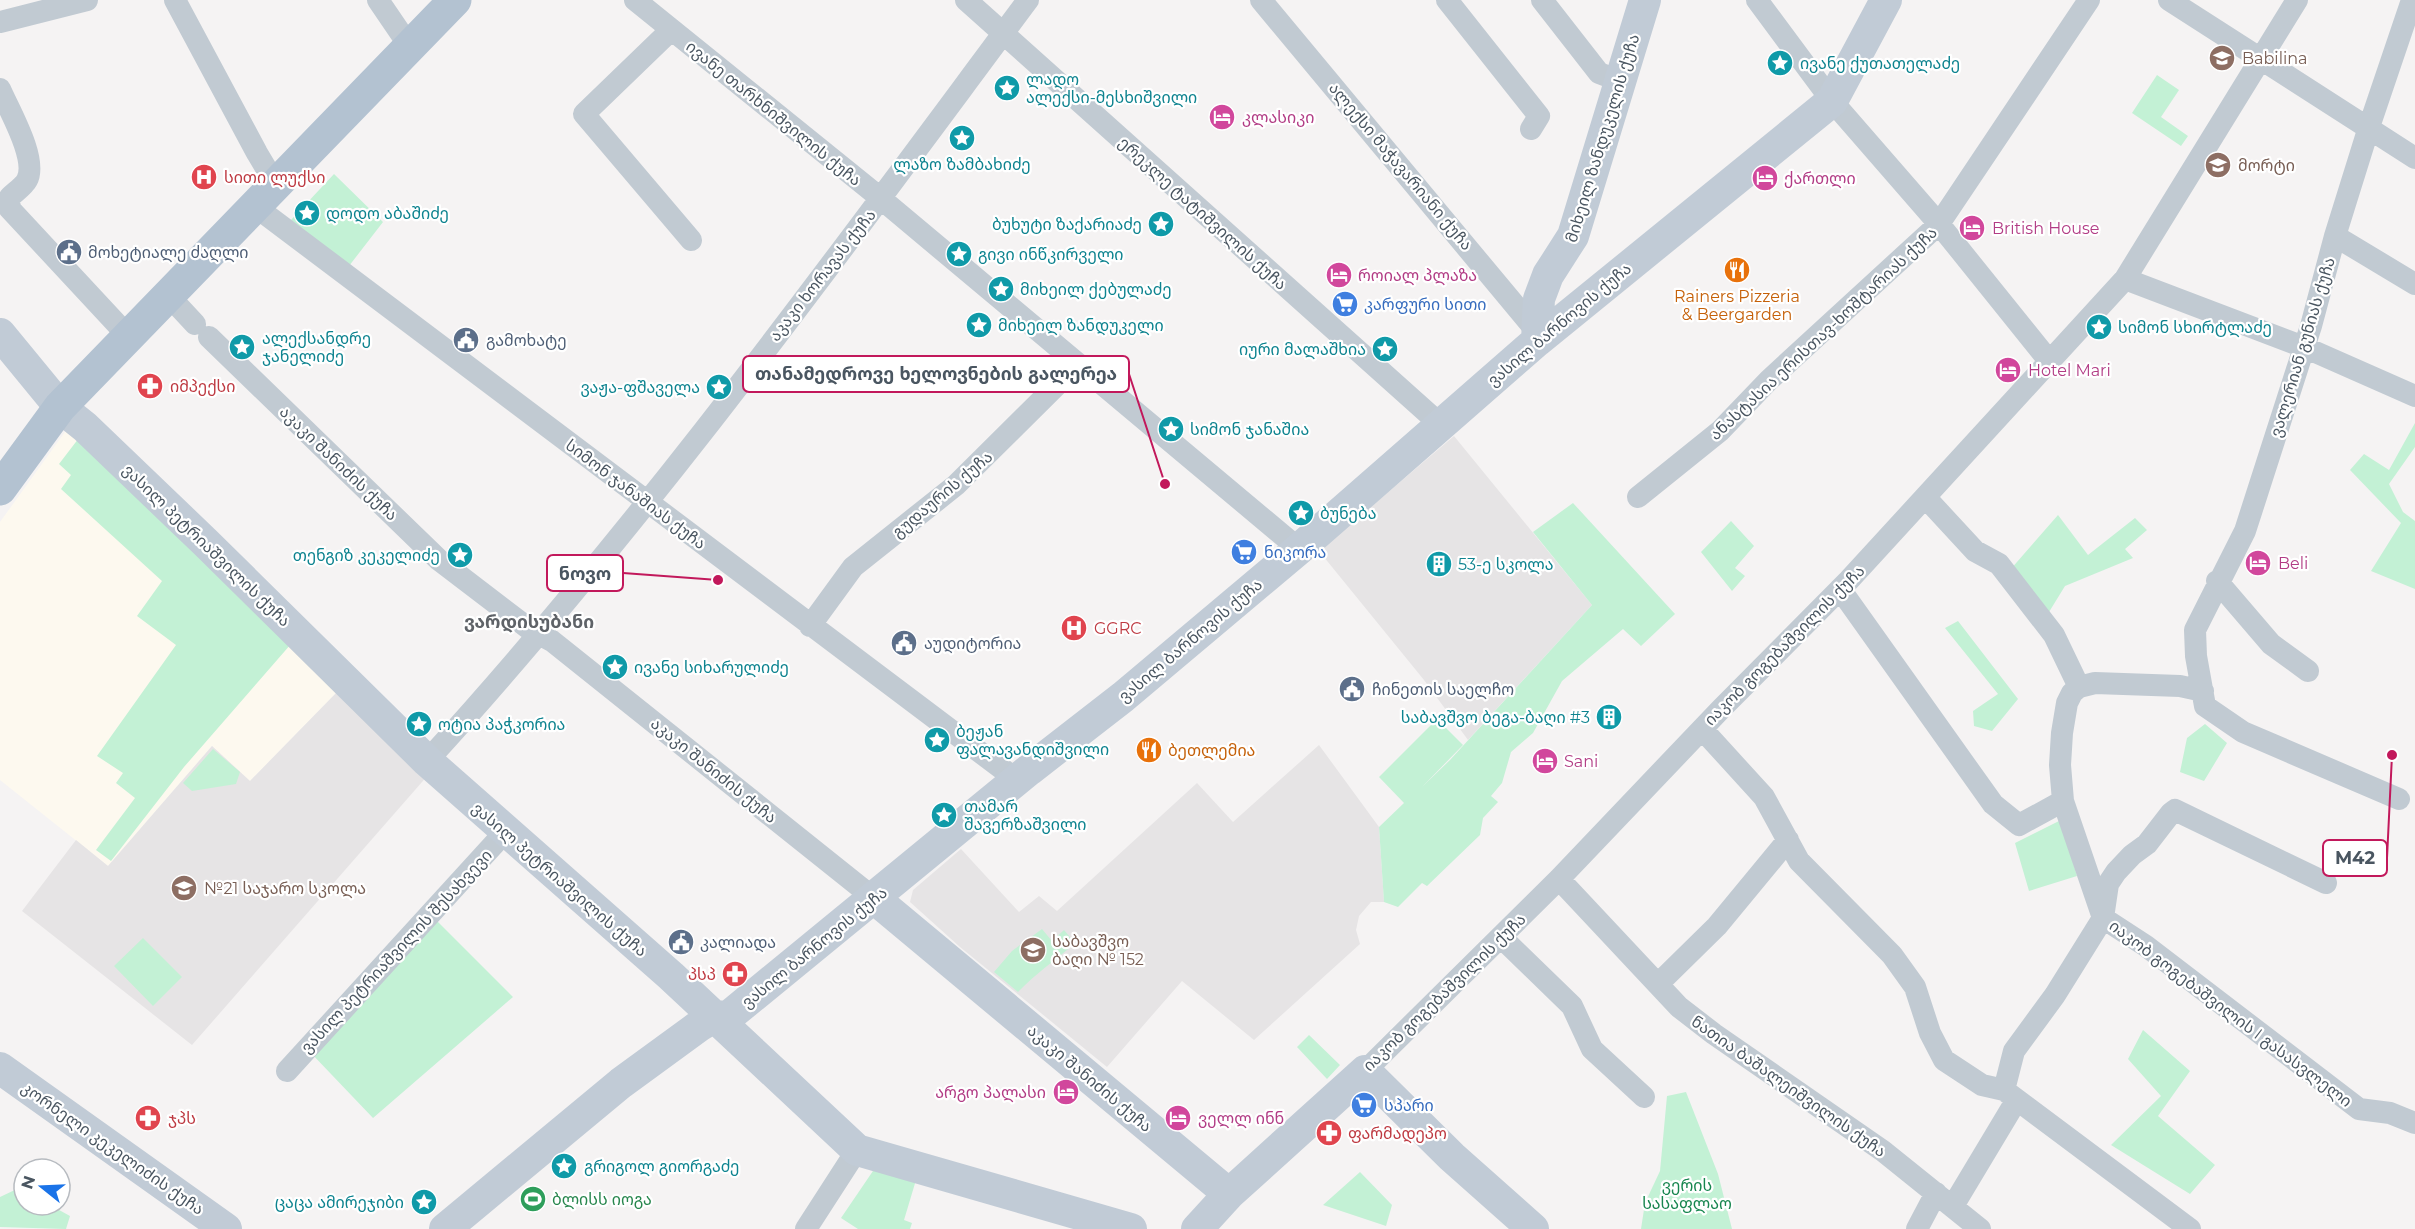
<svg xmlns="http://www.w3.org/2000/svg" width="2415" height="1229" font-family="Montserrat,'Noto Sans Georgian',sans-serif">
  <rect width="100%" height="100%" fill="#f5f3f3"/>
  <path fill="#fdf9ef" d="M70,425l269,265 -89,91 -38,-35 -104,120 -108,-86v-258z"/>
  <path fill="#e6e4e5" d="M1454,436l138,169 -124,135 -44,-60 -105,-129z
    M339,690l90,84 -237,271 -170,-134 54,-71 32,26 104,-120 38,35z
    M1319,745l60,82 5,75h-13l-12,14 -3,14 4,14 -106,96 -72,-59 -75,86 -147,-120 -50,-45 3,-12 48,-41 58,63 20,-16 18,15 140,-128 36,39z"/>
  <path fill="#c3f1d5" d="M2157,75l22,15 -18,27 27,19 -7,10 -49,-33z
    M334,174l49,48 -34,44 -58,-46z
    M2415,423v24l-26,37 14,28 12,9v68l-44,-18 30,-48 -51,-53 14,-16 25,16z
    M82,434l209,210 -107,123 -73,94 -15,-11 39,-52 -19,-15 7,-10 -26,-17 79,-111 -39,-29 25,-35 -101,-92 10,-14 -12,-11z
    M1573,503l102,111 -34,32 -18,-17 -61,52 -29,52 -22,19 -9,31 -11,13 7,6 -15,16 -3,17 -53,51 -5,-3 -24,24 -14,-5 -5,-75 25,-24 -25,-26 58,-58 26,26 -41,42 28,-27 142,-155 -59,-73z
    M2058,515l30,40 47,-37 12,12 -22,19 8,9 -68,28 -16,26 -39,-42z
    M1731,521l23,25 -19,22 10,8 -13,15 -31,-39z
    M1958,621l60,78 -26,32 -18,-5 -1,-15 25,-17 -53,-66z
    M2205,724l22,19 -23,38 -24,-9 7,-34z
    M213,749l27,23 -4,12 -44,7 -9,-8z
    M2061,820l16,56 -48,15 -14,-48z
    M437,921l76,76 -140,121 -63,-66z
    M1042,929l10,12 12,-11 11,13c-19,17 -39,30 -57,49l-24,-20 18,-21z
    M143,938l39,39 -29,29 -39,-40z
    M2143,1030l47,41 -32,45 57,49 -25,29 -79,-49 50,-49 -33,-37z
    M1309,1035l31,30 -13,14 -30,-32z
    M1686,1092l32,82 14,55h-91l4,-26 15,-32 7,-75z
    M875,1168l41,12 -12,40 8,3 -2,6h-52l-17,-11z
    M1360,1172l32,33 -6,21 -63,-21z
    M19,1188l5,3v14h26l20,11 -4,13 -66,-2v-30z"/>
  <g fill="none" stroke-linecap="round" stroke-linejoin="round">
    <path stroke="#c1cad2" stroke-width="22" d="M175,0l82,153 19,32
      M378,0l32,47
      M635,0l238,192 426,357
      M966,0l475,425
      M1261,0l277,333
      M1447,0l92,116 -8,13
      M1542,0l57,73 21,8
      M1757,0l75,101 107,123 111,138
      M2169,0l246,158
      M0,22l87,-22
      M671,30l-87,84 107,126
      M0,89c9,21 38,70 27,91 -3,6 -12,12 -17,17l-1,11 119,128
      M256,207l761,573
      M2335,236l80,48
      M2125,279l179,68 111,49
      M168,295l27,29
      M209,337l230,223 89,68 24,13 323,258
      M1638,497l82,-66 49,-51 170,-156 150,-224
      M1926,498l49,53 24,13 55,71 25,52
      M2217,581l54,63 37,27
      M1840,589l153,215 26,21 44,-24
      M810,626l43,-59 103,-82 122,-121
      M2203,691l-23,-5 -85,-3 -16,4 -7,6 -5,10 -5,30 -2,32 3,36 40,117 43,28 213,163 31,4 25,10
      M1702,729l62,68 35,64 93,94 23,32 15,46 14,27 38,25 22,5 186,139
      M427,761c218,-239 408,-502 601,-761
      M2399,799l-156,-67 -38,-26 -9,-50 -1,-26 50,-99 66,-205 24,-90 34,-109 43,-127
      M1559,879l120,128 35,27 169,117 97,78
      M1501,937l71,69 20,43 52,48
      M1659,983l58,-57 71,-86
      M287,1071l219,-240
      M1365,1071l194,-192 162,-170 128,-129 276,-301 172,-279
      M2004,1090l10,-39 41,-56 48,-77 5,-34 8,-12 16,-17 15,-11 24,-31 4,-3 151,73
      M1953,1206l63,-105
      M806,1229l51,-79
      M1917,1229l19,-36"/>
    <path stroke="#c1cbd6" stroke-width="32" d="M0,334l60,73 25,20 121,116 221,218 244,215 186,174 274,79
      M1537,341l2,-42 9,-24 25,-39 72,-236
      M875,899l354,295
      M0,1068l226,161
      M445,1229l176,-146 78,-57 15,-9 15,-1 300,-246 94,-73 176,-148 238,-208 295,-240 54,-101
      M1197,1229l32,-35 136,-123 87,86 81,72"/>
    <path stroke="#b3c2d1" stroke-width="33" d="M0,489l60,-82 395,-407"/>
  </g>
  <defs>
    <symbol id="school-disc" viewBox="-11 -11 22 22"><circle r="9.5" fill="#8d6e63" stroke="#fff"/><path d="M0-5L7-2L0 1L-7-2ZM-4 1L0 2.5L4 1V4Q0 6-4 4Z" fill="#fff"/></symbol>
    <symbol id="sight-disc" viewBox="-11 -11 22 22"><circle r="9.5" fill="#0f9aa8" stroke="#fff"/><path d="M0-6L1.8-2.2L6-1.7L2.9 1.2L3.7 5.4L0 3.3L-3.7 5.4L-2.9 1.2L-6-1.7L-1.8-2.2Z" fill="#fff"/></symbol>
    <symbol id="hotel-disc" viewBox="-11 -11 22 22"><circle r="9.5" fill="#d1479c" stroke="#fff"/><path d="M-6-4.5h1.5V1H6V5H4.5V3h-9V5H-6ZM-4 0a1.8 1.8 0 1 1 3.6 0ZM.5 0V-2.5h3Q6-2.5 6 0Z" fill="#fff"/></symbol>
    <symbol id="hospital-disc" viewBox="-11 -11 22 22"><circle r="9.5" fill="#e0444e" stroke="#fff"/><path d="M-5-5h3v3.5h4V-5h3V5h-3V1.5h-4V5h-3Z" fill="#fff"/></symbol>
    <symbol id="civic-disc" viewBox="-11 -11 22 22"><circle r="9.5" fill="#5c6f8a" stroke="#fff"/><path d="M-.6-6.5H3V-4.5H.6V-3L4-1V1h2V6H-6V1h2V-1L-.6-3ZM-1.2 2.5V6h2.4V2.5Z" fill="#fff"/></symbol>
    <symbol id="restaurant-disc" viewBox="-11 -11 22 22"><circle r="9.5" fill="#e8710a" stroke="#fff"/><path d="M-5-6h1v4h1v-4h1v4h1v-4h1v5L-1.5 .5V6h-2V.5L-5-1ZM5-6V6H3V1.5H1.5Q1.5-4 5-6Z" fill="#fff"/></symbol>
    <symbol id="supermarket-disc" viewBox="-11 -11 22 22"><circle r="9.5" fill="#3f7fe0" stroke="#fff"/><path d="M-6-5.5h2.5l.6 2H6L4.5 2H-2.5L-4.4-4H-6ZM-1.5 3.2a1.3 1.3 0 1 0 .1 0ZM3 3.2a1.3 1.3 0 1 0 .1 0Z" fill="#fff"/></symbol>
    <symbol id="pharmacy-disc" viewBox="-11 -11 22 22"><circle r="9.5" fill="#e0444e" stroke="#fff"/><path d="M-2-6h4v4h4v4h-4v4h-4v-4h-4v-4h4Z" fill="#fff"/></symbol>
    <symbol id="building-disc" viewBox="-11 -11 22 22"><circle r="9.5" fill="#0f9aa8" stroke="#fff"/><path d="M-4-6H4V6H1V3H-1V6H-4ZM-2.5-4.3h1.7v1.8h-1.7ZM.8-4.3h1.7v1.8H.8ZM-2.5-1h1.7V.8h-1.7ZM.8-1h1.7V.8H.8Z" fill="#fff"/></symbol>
    <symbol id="stadium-disc" viewBox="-11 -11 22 22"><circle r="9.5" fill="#2e9e5b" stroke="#fff"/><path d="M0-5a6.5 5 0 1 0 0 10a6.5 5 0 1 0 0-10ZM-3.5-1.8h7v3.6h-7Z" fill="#fff"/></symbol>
  </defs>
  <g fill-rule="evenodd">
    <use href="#school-disc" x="2207" y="43" width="30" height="30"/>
    <use href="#sight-disc" x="1765" y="48" width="30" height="30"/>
    <use href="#sight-disc" x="992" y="73" width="30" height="30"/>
    <use href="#hotel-disc" x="1207" y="102" width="30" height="30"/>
    <use href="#sight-disc" x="947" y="123" width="30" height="30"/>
    <use href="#school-disc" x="2203" y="150" width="30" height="30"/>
    <use href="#hospital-disc" x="189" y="162" width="30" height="30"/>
    <use href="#hotel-disc" x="1750" y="163" width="30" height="30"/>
    <use href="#sight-disc" x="292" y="198" width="30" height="30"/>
    <use href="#sight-disc" x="1146" y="209" width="30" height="30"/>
    <use href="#hotel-disc" x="1957" y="213" width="30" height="30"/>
    <use href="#civic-disc" x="54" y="237" width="30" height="30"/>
    <use href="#sight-disc" x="944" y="239" width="30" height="30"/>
    <use href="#restaurant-disc" x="1722" y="255" width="30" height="30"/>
    <use href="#hotel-disc" x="1324" y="260" width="30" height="30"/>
    <use href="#sight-disc" x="986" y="274" width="30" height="30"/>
    <use href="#supermarket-disc" x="1330" y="289" width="30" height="30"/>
    <use href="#sight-disc" x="964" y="310" width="30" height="30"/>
    <use href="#sight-disc" x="2084" y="312" width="30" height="30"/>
    <use href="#civic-disc" x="451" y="325" width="30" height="30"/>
    <use href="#sight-disc" x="227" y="332" width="30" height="30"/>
    <use href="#sight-disc" x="1370" y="334" width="30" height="30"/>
    <use href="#hotel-disc" x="1993" y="355" width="30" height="30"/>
    <use href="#pharmacy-disc" x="135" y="371" width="30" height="30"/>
    <use href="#sight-disc" x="704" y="372" width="30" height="30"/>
    <use href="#sight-disc" x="1156" y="414" width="30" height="30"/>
    <use href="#sight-disc" x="1286" y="498" width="30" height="30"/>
    <use href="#supermarket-disc" x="1229" y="537" width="30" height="30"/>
    <use href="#sight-disc" x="445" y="540" width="30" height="30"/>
    <use href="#hotel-disc" x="2243" y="548" width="30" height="30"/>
    <use href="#building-disc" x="1424" y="549" width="30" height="30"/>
    <use href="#hospital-disc" x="1059" y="613" width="30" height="30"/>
    <use href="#civic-disc" x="889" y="628" width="30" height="30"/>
    <use href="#sight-disc" x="600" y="652" width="30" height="30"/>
    <use href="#civic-disc" x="1337" y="674" width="30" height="30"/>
    <use href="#building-disc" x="1594" y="702" width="30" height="30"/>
    <use href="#sight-disc" x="404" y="709" width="30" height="30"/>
    <use href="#sight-disc" x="922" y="725" width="30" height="30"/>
    <use href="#restaurant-disc" x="1134" y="735" width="30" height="30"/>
    <use href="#hotel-disc" x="1530" y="746" width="30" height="30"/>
    <use href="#sight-disc" x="929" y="800" width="30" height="30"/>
    <use href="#school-disc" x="169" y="873" width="30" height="30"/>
    <use href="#civic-disc" x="666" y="927" width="30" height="30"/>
    <use href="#school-disc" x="1018" y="935" width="30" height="30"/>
    <use href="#pharmacy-disc" x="720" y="959" width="30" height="30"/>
    <use href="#hotel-disc" x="1051" y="1077" width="30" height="30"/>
    <use href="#supermarket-disc" x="1349" y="1090" width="30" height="30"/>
    <use href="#pharmacy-disc" x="133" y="1103" width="30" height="30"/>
    <use href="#hotel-disc" x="1163" y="1103" width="30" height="30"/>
    <use href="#pharmacy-disc" x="1314" y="1118" width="30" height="30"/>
    <use href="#sight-disc" x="549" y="1151" width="30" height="30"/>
    <use href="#stadium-disc" x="518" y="1184" width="30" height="30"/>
    <use href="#sight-disc" x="409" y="1187" width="30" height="30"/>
  </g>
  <g text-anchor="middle" stroke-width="4.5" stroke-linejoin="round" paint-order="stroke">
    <g font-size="16" fill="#785e54" stroke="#fff" text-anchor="start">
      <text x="2242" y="64">Babilina</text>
      <text x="2238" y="171">მორტი</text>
      <text x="204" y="894">№21 საჯარო სკოლა</text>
      <text x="1052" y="947">საბავშვო<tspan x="1052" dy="18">ბაღი № 152</tspan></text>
    </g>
    <g font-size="16" fill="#0d838f" stroke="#fff" text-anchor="start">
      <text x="1800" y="69">ივანე ქუთათელაძე</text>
      <text x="1026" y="85">ლადო<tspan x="1026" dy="18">ალექსი-მესხიშვილი</tspan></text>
      <text x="962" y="170" text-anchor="middle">ლაზო ზამბახიძე</text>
      <text x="326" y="219">დოდო აბაშიძე</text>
      <text x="1142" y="230" text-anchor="end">ბუხუტი ზაქარიაძე</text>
      <text x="978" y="260">გივი ინწკირველი</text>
      <text x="1020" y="295">მიხეილ ქებულაძე</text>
      <text x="998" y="331">მიხეილ ზანდუკელი</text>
      <text x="2118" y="333">სიმონ სხირტლაძე</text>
      <text x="262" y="344">ალექსანდრე<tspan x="262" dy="18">ჯანელიძე</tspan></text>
      <text x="1366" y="355" text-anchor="end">იური მალაშხია</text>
      <text x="700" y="393" text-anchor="end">ვაჟა-ფშაველა</text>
      <text x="1190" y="435">სიმონ ჯანაშია</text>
      <text x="1320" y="519">ბუნება</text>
      <text x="440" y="561" text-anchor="end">თენგიზ კეკელიძე</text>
      <text x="1458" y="570">53-ე სკოლა</text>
      <text x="634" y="673">ივანე სიხარულიძე</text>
      <text x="1590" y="723" text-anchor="end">საბავშვო ბეგა-ბაღი #3</text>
      <text x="438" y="730">ოტია პაჭკორია</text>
      <text x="956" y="737">ბეჟან<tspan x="956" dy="18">ფალავანდიშვილი</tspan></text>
      <text x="964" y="812">თამარ<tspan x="964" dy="18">შავერზაშვილი</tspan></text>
      <text x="584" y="1172">გრიგოლ გიორგაძე</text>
      <text x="404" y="1208" text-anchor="end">ცაცა ამირეჯიბი</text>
    </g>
    <g font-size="16" fill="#4a5661" stroke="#fff">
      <text transform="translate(774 113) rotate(39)" y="6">ივანე თარხნიშვილის ქუჩა</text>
      <text transform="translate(1602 138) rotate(-73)" y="6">მიხეილ ზანდუკელის ქუჩა</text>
      <text transform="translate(1401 166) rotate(50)" y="6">ალექსი მაჭავარიანი ქუჩა</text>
      <text transform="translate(1203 213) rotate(42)" y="6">ერეკლე ტატიშვილის ქუჩა</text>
      <text transform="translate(822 275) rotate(-52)" y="6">აკაკი ხორავას ქუჩა</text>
      <text transform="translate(1559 324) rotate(-40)" y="6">ვასილ ბარნოვის ქუჩა</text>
      <text transform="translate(1823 333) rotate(-43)" y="6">ანასტასია ერისთავ-ხოშტარიას ქუჩა</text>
      <text transform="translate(2302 347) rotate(-73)" y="6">ვალერიან გუნიას ქუჩა</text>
      <text transform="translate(339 463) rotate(44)" y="6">აკაკი შანიძის ქუჩა</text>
      <text transform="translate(636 494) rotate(37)" y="6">სიმონ ჯანაშიას ქუჩა</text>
      <text transform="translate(942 494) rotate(-40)" y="6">გუდაურის ქუჩა</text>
      <text transform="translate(207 545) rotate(44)" y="6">ვასილ პეტრიაშვილის ქუჩა</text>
      <text transform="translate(1190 640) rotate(-40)" y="6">ვასილ ბარნოვის ქუჩა</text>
      <text transform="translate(1784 645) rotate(-45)" y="6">იაკობ გოგებაშვილის ქუჩა</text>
      <text transform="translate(714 770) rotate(39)" y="6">აკაკი შანიძის ქუჩა</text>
      <text transform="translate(560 879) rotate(41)" y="6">ვასილ პეტრიაშვილის ქუჩა</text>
      <text transform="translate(814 947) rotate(-39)" y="6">ვასილ ბარნოვის ქუჩა</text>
      <text transform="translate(396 951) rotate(-47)" y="6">ვასილ პეტრიაშვილის შესახვევი</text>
      <text transform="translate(1444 992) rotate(-44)" y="6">იაკობ გოგებაშვილის ქუჩა</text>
      <text transform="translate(2231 1013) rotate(37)" y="6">იაკობ გოგებაშვილის I გასასვლელი</text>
      <text transform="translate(1090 1078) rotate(40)" y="6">აკაკი შანიძის ქუჩა</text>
      <text transform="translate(1789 1086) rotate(35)" y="6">ნათია ბაშალეიშვილის ქუჩა</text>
      <text transform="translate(113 1148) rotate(35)" y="6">კორნელი კეკელიძის ქუჩა</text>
    </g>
    <g font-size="16" fill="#b23c85" stroke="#fff" text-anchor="start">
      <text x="1242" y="123">კლასიკი</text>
      <text x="1784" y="184">ქართლი</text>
      <text x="1992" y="234">British House</text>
      <text x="1358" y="281">როიალ პლაზა</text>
      <text x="2028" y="376">Hotel Mari</text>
      <text x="2278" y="569">Beli</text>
      <text x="1564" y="767">Sani</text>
      <text x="1046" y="1098" text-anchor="end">არგო პალასი</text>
      <text x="1198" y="1124">ველლ ინნ</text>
    </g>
    <g font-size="16" fill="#be3a42" stroke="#fff" text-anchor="start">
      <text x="224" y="183">სითი ლუქსი</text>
      <text x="170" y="392">იმპექსი</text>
      <text x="1094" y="634">GGRC</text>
      <text x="716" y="980" text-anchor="end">პსპ</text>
      <text x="168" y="1124">ჯპს</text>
      <text x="1348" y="1139">ფარმადეპო</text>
    </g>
    <g font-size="16" fill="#4e5e75" stroke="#fff" text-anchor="start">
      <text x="88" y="258">მოხეტიალე ძაღლი</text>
      <text x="486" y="346">გამოხატე</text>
      <text x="924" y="649">აუდიტორია</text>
      <text x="1372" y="695">ჩინეთის საელჩო</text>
      <text x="700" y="948">კალიადა</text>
    </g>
    <g font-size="16" fill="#c56008" stroke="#fff">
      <text x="1737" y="302">Rainers Pizzeria<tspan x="1737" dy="18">&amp; Beergarden</tspan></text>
      <text x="1168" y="756" text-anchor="start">ბეთლემია</text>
    </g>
    <g font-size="16" fill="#366cbe" stroke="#fff" text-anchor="start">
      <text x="1364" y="310">კარფური სითი</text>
      <text x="1264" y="558">ნიკორა</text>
      <text x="1384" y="1111">სპარი</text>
    </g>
    <g font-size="16" fill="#17864f" stroke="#fff">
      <text x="1687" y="1191">ვერის<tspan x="1687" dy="18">სასაფლაო</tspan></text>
    </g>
    <g font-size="16" fill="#27864d" stroke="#fff" text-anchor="start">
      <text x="552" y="1205">ბლისს იოგა</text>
    </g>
    <g font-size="18" font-weight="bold" fill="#5f6368" stroke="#fff">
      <text x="529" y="628">ვარდისუბანი</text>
    </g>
  </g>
  <path fill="none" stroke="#c2185b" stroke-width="2" d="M1165 484L1129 374M718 580L623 573M2392 755L2387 858"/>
  <g fill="#c2185b" stroke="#fff" stroke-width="2">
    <circle cx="1165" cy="484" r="6"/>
    <circle cx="718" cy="580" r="6"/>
    <circle cx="2392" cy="755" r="6"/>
  </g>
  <g fill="#fff" stroke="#c2185b" stroke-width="2">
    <rect x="743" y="356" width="386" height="36" rx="6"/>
    <rect x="547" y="555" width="76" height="36" rx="6"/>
    <rect x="2323" y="840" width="64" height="36" rx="6"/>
  </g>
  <g font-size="18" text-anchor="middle" font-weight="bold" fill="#4a5661">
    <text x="936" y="380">თანამედროვე ხელოვნების გალერეა</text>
    <text x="585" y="580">ნოვო</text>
    <text x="2355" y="864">M42</text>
  </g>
  <g transform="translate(42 1187) rotate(288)"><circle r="28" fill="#ffffff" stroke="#b7bbc0" stroke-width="1.5"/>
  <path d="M0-4.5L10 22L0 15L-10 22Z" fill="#1a73e8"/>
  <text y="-9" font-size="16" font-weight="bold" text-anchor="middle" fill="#4a5661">N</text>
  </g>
</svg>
